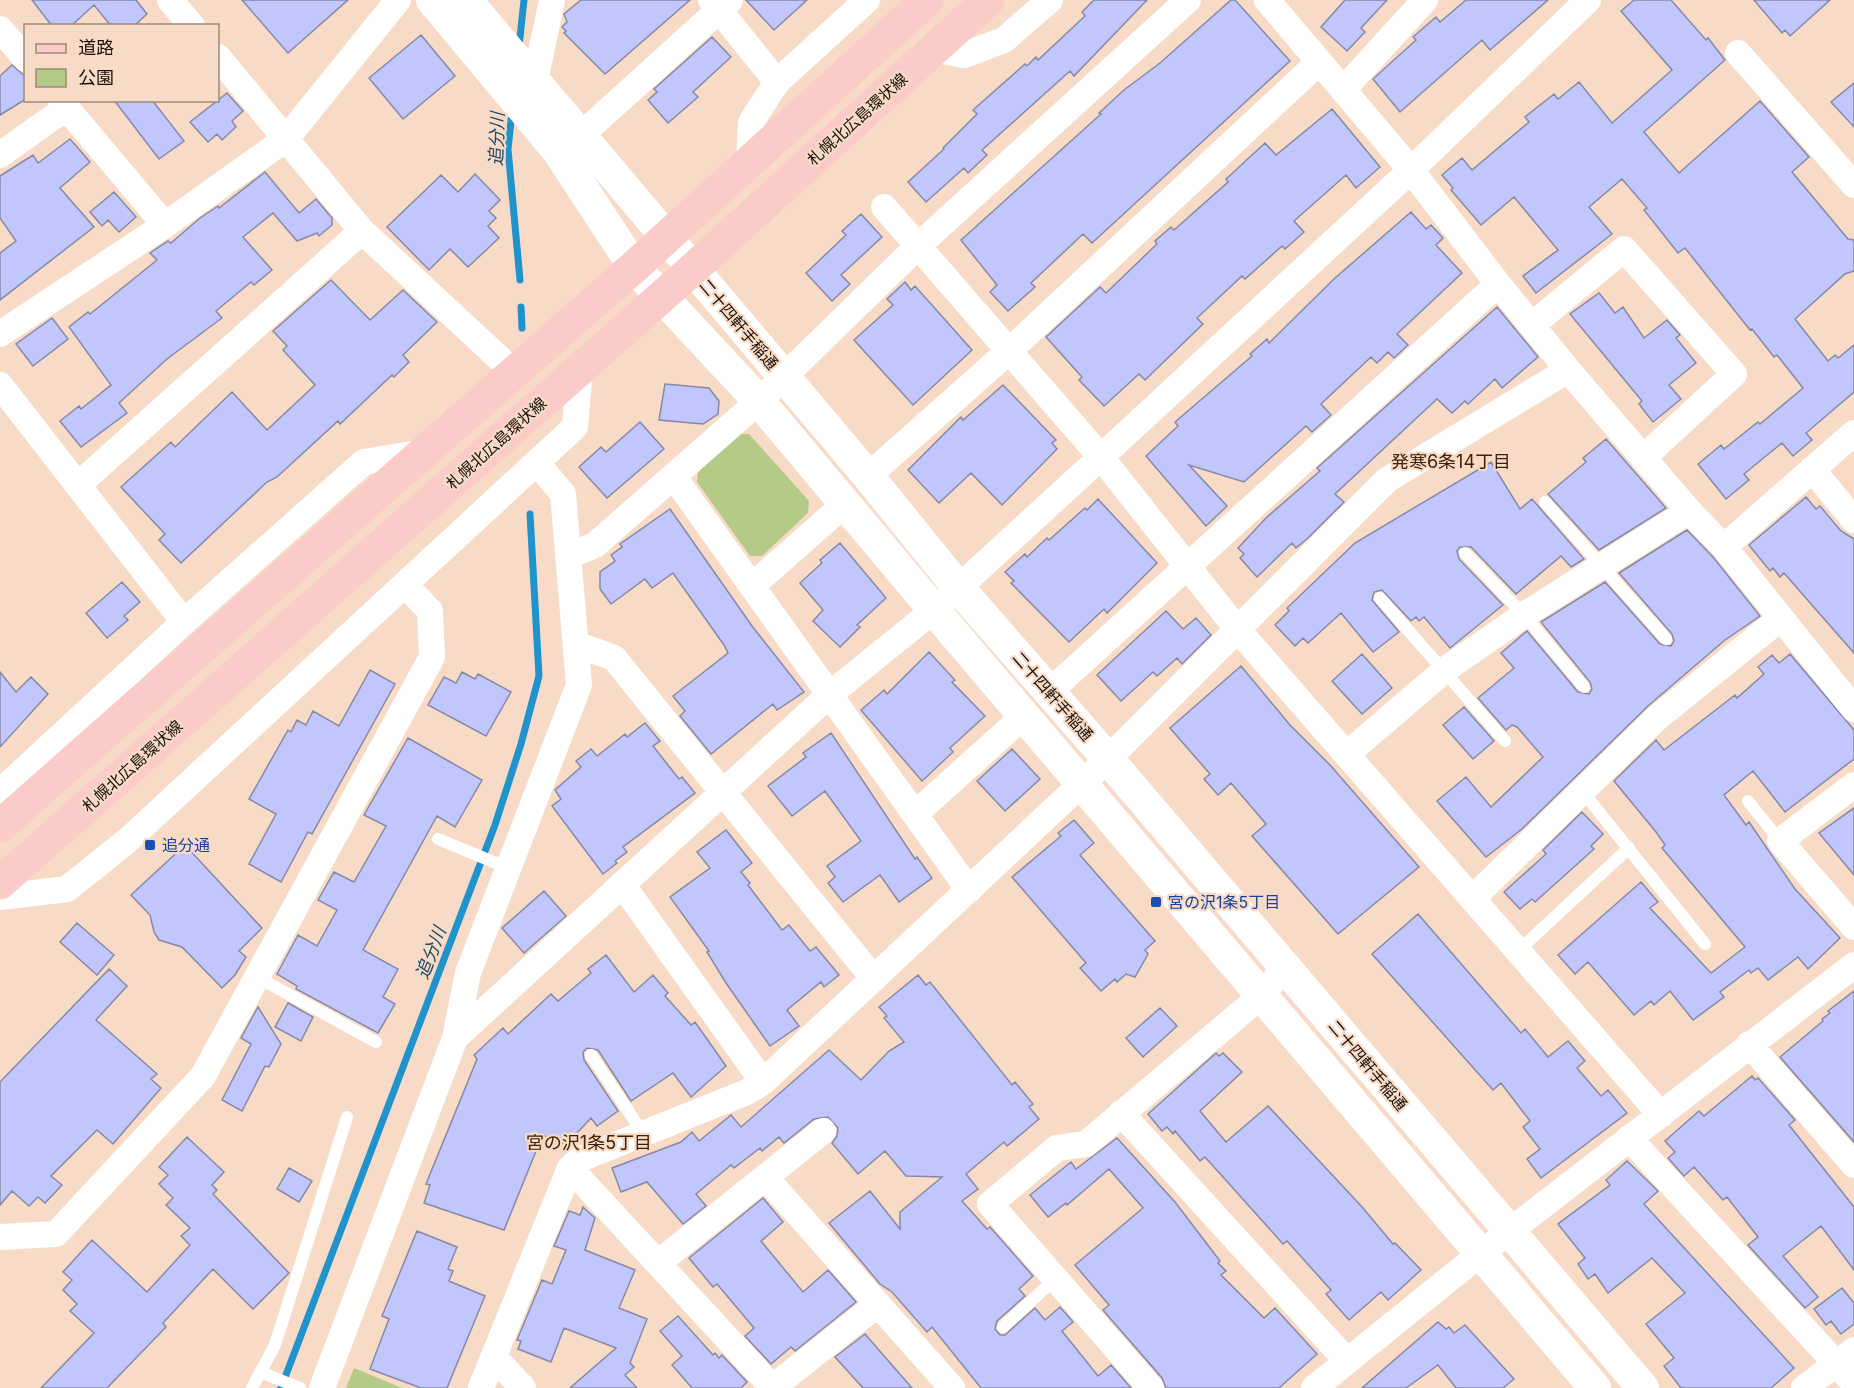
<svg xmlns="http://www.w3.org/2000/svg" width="1854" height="1388" font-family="Inter,'Noto Sans JP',sans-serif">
  <rect width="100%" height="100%" fill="#f8dbc7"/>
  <path fill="#b3cb86" d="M738,434h11l60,67 -1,12 -46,43h-12l-53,-74 1,-10z
    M354,1368l48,20h-56z"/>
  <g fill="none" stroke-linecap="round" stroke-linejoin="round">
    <path stroke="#2093cd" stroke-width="7" d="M519,47l5,-47
      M512,112l-4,37 12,131
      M521,307l1,21
      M281,1388l214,-563 26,-81 18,-68 -9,-162"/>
  </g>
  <path fill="#c1c6fd" stroke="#8689a6" stroke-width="1.5" d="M32,0h104l11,14 -13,12h-23l-17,-21 -23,21h-19z
    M242,0h106l-60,53z
    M581,0h109l-85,74 -41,-41 2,-2 -4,-4 5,-5 -3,-8z
    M746,0h61l-33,30z
    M1094,0h53l-73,76 -4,-5 -88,79 5,5 -19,18 -4,-5 -38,34 -18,-20 36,-33 -1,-1 34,-34 -4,-4 52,-46 2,2 9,-9 2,3 47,-44 -3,-4z
    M1231,0h4l55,61 -198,182 -9,-9 -52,49 4,4 -27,24 -18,-19 7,-7 -36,-45 140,-126 -2,-1 25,-23 36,-27z
    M1345,0h42l-26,28 4,4 -18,19 -26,-24z
    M1466,0h82l-58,50 -8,-10 -82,72 -27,-33 43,-39 -3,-3 23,-20 4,5z
    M1634,0h37l35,40 2,-2 17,22 -81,72 35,41 81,-72 49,56 -17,15 56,67 6,1v31l-9,3 -50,45 33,42 7,-6 3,3 16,-13v47l-48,41 6,7 -19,16 -11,-13 -38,31 5,6 -23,19 -28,-35 23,-19 3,4 34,-27 2,2 43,-36 -26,-33 -3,2 -22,-28 -2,1 -65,-82 -7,5 -34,-43 3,-2 -25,-29 -33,28 23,27 -76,59 -13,-17 35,-26 -44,-53 -33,28 -30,-35 2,-2 -11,-13 20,-17 10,12 57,-48 -4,-5 29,-23 4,5 21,-17 33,41 60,-53 -51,-59z
    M1754,0h76l-40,36 -5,-6 -3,3z
    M421,35l34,41 -52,43 -34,-41z
    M712,37l19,20 -38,35 5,5 -30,26 -20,-23 9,-8 -3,-3z
    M12,65l14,12v22l-26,16v-39z
    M1854,83v44l-23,-25z
    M227,93l16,18 -11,10 4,6 -14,13 -5,-6 -9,8 -18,-20z
    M114,100h38l32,41 -25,18z
    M1332,109l48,58 -24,21 -10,-13 -52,46 10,11 -19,17 -3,-3 -37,33 -3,-3 -45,42 6,6 -58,56 -6,-6 -35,32 -25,-26 3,-3 -36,-40 54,-50 6,6 51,-49 -2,-3 16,-14 3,3 54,-48 -2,-3 39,-36 11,12z
    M70,139l20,23 -30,26 34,39 -94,73v-47l16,-12 -16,-23v-42l33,-21 5,8z
    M265,172l34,41 17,-14 16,19v7l-13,11 -2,-3 -20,8 -24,-28 -30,24 29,33 -18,15 -3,-3 -35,29 6,7 -55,41 -48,44 8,10 -46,34 -21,-26 19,-15 2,3 30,-24 -42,-58 19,-15 2,2 67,-54 -7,-7 18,-12 3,2 29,-25 18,-12 1,2z
    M475,174l25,26 -11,11 7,7 -8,8 11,12 -31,29 -18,-18 -21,21 -42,-43 54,-52 17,17z
    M114,192l22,25 -17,15 -11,-12 -6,6 -12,-14z
    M1411,212l15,17 5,-4 12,13 -7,7 26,28 -65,61 11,11 -14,13 -6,-6 -11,11 -6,-6 -50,47 10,11 -19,17 -6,-6 -62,56 -55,-17 38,41 -21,20 -60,-70 32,-30 -3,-4 77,-66 -2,-2 17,-15 2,4 66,-65z
    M861,214l21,23 -41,38 9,9 -18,17 -26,-28 40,-38 -4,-4z
    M331,280l39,40 33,-30 34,32 -34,33 6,7 -15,15 -2,-2 -52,49 -2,-3 -61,56 -10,5 -86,81 -22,-23 6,-6 -44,-47 50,-45 4,5 57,-55 35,38 48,-45 -32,-35 4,-4 -14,-15z
    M905,282l6,8 4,-4 57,64 -59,55 -59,-65 39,-35 -6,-6z
    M1599,293l16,20 8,-6 21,31 23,-18 13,15 -4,3 20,25 -27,22 12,14 -28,23 -14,-18 3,-3 -72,-87z
    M1497,307l41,50 -36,31 -7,-9 -27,25 -3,-3 -13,12 -15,-14 -102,95 9,8 -36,36 -12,10 -4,-5 -35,34 -17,-19 4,-4 -6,-6 29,-31 53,-46 -3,-3z
    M52,318l16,21 -35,27 -17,-22z
    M665,384l44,4 10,13 -1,13 -15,10 -44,-4z
    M1003,385l53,55 -4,3 5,6 -55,56 -31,-32 -32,30 -31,-33 53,-53 2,3z
    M640,422l24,27 -57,49 -28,-31 22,-20 5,5z
    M1606,439l60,69 -67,42 -51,-56 38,-32 -3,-4z
    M1491,462l29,47 12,-10 52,60 -13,8 -10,-11 -45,38 -45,-47h-11l-3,4 2,8 44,46 -53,43 -26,-31 -5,4 -3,-4 -5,4 -29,-31 -8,2 -2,8 27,32 -26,20 -32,-39 -33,30 -5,-5 -8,8 -20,-21 14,-14 -2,-3 68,-65z
    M1806,497l10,12 4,-3 21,25 13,8v114l-70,-80 -4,4 -7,-9 -3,3 -21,-26z
    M1098,499l59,64 -50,50 -3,-4 -35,33 -58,-59 3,-2 -9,-9 20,-18 2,3 20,-19 2,2 36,-32 2,2z
    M670,509l82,117 52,66 -27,18 -4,-6 -62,50 -31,-38 5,-5 -12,-15 55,-43 -4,-8 -51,-72 -21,15 -7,-9 -34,25 -11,-15v-17l15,-11 -4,-6 11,-8 -2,-3z
    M1687,530l26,27 47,59 -35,24 -77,66 -126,123 -36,28 -49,-56 29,-24 25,30 52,-50 -26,-30 -5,-2 -6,5 -28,-32 36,-30 -13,-15 26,-22 51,61 11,2 3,-5 -2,-7 -49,-60 64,-40 55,62 11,2 3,-5 -2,-7 -53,-61z
    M840,543l46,55 -29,27 3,2 -20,20 -27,-26 10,-11 -23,-27 22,-20 -2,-3z
    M122,582l18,20 -16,14 4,4 -21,18 -21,-25z
    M1166,611l17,18 13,-11 15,17 -29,29 -5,-6 -20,18 -4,-4 -32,29 -24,-26z
    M929,652l26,28 -3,2 33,34 -35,32 3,4 -31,29 -61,-71 23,-20 3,4z
    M1362,654l30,34 -30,26 -30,-33z
    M1790,654l64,76v29l-69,53 -32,-41 -29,24 22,30 3,-3 46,67 45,49 -32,31 -10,-12 -30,23 -10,-12 -7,5 -2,-3 -29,22 4,5 -31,23 -23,-29 -16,14 -3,-4 -17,14 -46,-53 -13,12 -17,-19 83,-73 17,20 -8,6 61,65 34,-26 -83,-99 3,-3 -9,-13 -42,-51 42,-41 8,10 71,-55 2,3 27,-24 -6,-7 14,-12 7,8z
    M1241,666l49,59 40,40 89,102 -81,67 -86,-98 14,-12 -35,-41 -13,12 -14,-16 6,-5 -40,-46z
    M370,670l25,14 -83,150 -4,-2 -27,50 -32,-18 27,-50 -27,-15 39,-69 3,2 6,-12 9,5 7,-14 26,15z
    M0,672l16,20 15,-15 17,17 -48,53z
    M462,672l13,7 3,-5 33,18 -25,44 -58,-31 16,-28 12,6z
    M1464,707l30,34 -21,18 -30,-34z
    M645,723l15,18 -7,5 26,33 3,-2 13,16 -72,54 4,5 -12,9 2,2 -14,11 -51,-68 9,-7 -6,-9 26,-23 -5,-6 15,-12 6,7 28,-22 2,3z
    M831,733l84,126 2,-2 15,21 -33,24 -19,-27 -37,27 -15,-19 7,-6 -8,-11 34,-25 -36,-50 -33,25 -24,-30 38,-29 -3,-4z
    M408,738l74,42 -27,47 -18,-11 -74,134 35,19 -15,28 12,7 -17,29 -82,-44 1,-3 -20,-12 21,-39 19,11 20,-36 -19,-10 16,-28 20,10 32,-56 -22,-11z
    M1012,749l28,30 -35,32 -28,-30z
    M1854,808v67l-35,-42z
    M1582,812l21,22 -12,12 3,3 -59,53 -3,-3 -12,10 -16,-17 42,-38 -3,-4z
    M1074,820l20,23 -14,12 75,86 -10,9 3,4 -13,23 -9,-3 -9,8 -2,-3 -14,12 -21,-23 6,-5 -74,-86 49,-41 -3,-3z
    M726,830l26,33 -11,9 9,11 -2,2 34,45 7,-5 21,26 6,-4 23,28 -15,12 -3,-5 -34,28 12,16 -29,20 -44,-63 -19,-31 2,-1 -39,-54 40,-29 -13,-16z
    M185,845l77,83 -23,23 7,6 -11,18 -13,13 -40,-41 -23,-7 -5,-8 -4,-17 -19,-20z
    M544,891l22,25 -42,37 -22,-25z
    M1418,914l103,119 4,-4 23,28 20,-16 17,20 -8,7 24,28 7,-6 19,23 -86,65 -14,-19 13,-10 -17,-22 7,-6 -29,-38 -8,7 -121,-136z
    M77,923l37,32 -17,20 -37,-33z
    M606,955l28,37 19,-17 15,18 -3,3 26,29 4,-3 31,44 -35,31 -18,-24 -42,28 -33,-51 -11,-2 -4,4 1,8 34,51 -21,15 -6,-8 -24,26 -17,-4 -7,-6 -39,96 -80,-27 6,-18 -4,-1 51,-125 -3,-4 29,-27 5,6 43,-40 7,7 33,-28 -3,-4z
    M109,969l18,17 -31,34 61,54 -6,5 10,9 -48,56 -16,-14 -46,46 11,9 -17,18 -7,-6 -9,9 -17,-15 -12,14v-123z
    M918,975l8,10 4,-3 82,103 3,-3 18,22 -4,3 10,12 -32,27 -3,-4 -38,32 12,15 -16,12 25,28 3,-2 43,49 -14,13 6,7 -28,25 -2,8 5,6h5l30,-27 10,12 15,-13 13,15 -11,9 36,45 13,-11 20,23h-150l-49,-61 -5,5 -35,-40 -12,-8 -51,-61 41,-32 30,38v-17l42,-35 -36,-1 -21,-25 -27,23 -26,-31 5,-7 1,-8 -10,-11 -14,2 -30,24 -5,-6 -17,14 -2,-3 -26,20 -3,-3 -35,29 10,12 -23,18 -36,-42 -26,10 -9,-24 69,-26 11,-10 7,9 32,-26 10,12 88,-77 32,30 28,-29 15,-9 -20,-24 3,-2 -8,-9z
    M1854,991v151l-74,-85 43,-36 -1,-2 8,-6 -2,-2z
    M288,1003l25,14 -12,24 -26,-14z
    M258,1007l23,37 -12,23 -4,-1 -23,45 -20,-11 29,-56 -10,-6z
    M1160,1008l17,18 -34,31 -17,-19z
    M1216,1053l3,3 4,-3 19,19 -42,39 26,31 42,-36 95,102 30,36 2,-1 26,27 -33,30 -7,-8 -32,28 -23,-26 5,-4 -44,-49 -4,3 -78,-87 -5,4 -25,-30 -2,3 -6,-7 -5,4 -14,-17z
    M1752,1076l3,4 3,-2 37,42 -6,5 65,82v63l-33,-44 -38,30 35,41 -13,11 -57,-63 10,-8 -31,-40 -4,3 -29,-33 -10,9 -16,-18 7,-6 -10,-11 34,-30 5,5z
    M187,1137l37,35 -12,13 5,5 -4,4 76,79 -36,36 -40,-40 -50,54 3,4 -59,61h-66l53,-55 -24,-22 7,-7 -14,-14 9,-10 -9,-8 29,-32 55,52 43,-47 -9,-9 9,-8 -24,-23 7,-7 -14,-14 9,-9 -9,-8z
    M1117,1138l58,64 45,59 -2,2 8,8 -5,4 43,43 11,-10 42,46 -38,34h-113l-4,-10 -59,-68 6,-5 -34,-40 68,-57 -34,-39 -42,36 -1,-2 -18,14 -18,-22 41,-33 5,7z
    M1627,1161l31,30 -14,13 150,164 -23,20h-90l-17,-22 10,-8 -28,-34 39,-31 -33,-35 -44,35 -13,-19 -7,5 -10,-15 7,-6 -27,-34 52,-39 -4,-5z
    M289,1168l23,13 -13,21 -22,-13z
    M763,1198l20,24 -22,19 42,51 25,-22 28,32 -61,49 -4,-4 -20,17 -26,-28 9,-8 -37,-44 -4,3 -24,-29z
    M583,1207l12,11 -10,32 50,20 -16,38 28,11 -17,44 4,4 -9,8 12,13h-67l46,-40 -52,-20 -13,34 -33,-13 3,-8 -4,-1 25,-60 10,4 14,-34 -12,-4 15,-35 11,4z
    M417,1231l40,16 -9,22 5,2 -4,10 36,15 -38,92h-26l-51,-19 19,-50 -7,-3z
    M1842,1288l12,15v21l-13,10 -10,-13 -5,4 -12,-16z
    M678,1316l35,39 2,-2 4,5 3,-3 25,27 -6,6h-49l-20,-23 10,-9 -22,-25z
    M1438,1322l8,7 3,-2 5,6 11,-8 49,54 -11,9h-47l-18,-23 -32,23h-44z
    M865,1334l47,54h-49l-28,-31z"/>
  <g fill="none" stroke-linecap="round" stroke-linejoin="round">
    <path stroke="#fff" stroke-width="12" d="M1545,502l121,137
      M1465,553l59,62 60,72
      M1380,598l125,143
      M1583,792l122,152
      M1748,801l32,40
      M438,839l70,29
      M1518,951l111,-103
      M257,977l119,65
      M591,1055l52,78
      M1003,1327l52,-48
      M260,1372l40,16
      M252,1388l23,-43 72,-228"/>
    <path stroke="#fff" stroke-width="26" d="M170,0l22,26
      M711,0l66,82
      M1267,0l144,170 87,114 70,86 121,141 35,36 130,162
      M0,29l26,30
      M934,49l30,6 40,-15 46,-40
      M1738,53l116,132
      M218,57l144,174 152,141
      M1343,90l82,-90
      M535,97v-16l17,-81
      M60,100l105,125
      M566,145l14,-9 150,-136
      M0,155l66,-47
      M749,162l2,-40 26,-40 90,-82
      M884,207l217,250 136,172 424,486
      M1532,325l92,-76 110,125 -91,84
      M0,334l165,-109 121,-86 112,-139
      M0,385l184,237
      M1812,469l42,51
      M868,476l141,-125 310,-289
      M674,477l295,413
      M78,485l284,-254
      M1724,547l130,-114
      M569,556l26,-11 164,-144 159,-155 270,-246
      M752,586l94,-83
      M576,644l38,14 260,321
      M1049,692l449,-408
      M1347,754l99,-85 78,-54 165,-104
      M1854,785l-74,56 74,86
      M0,792l184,-170 180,-160 60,-10
      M915,814l110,-99
      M622,884l141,198
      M0,897l67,-8 61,-49 447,-413 5,-59
      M1472,899l186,-182 123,-99
      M455,1038l13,-65 111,-288 -16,-191 -26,-31
      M1749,1044l105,121
      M1121,1113l226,248
      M1629,1138l225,245
      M570,1168l203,220
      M766,1178l186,210
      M0,1237l56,-3 147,-158 229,-419 -2,-46 -25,-26
      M658,1263l165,-132
      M494,1357l29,31
      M322,1388l133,-350 374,-343 105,-85 167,-153 310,-287 177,-170
      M481,1388l89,-220 10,-9 167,-67 16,-10 345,-323 279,-279 181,-110
      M772,1388l106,-84
      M1151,1388l-161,-184 67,-56 29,-4 176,-149 23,-28
      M1314,1388l166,-134 374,-289
      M1804,1388l50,-38"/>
    <path stroke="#fff" stroke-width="32" d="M432,0l126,151 76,116 125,134 175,209 661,778
      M466,0l402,476 89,110 151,173 535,629"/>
    <path stroke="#facbc8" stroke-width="33" d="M0,826l634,-559 293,-267
      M0,883l693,-614 295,-269"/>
  </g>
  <g fill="#1a4fb4" stroke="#f8dbc7" stroke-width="2">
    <rect x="144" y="839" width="12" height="12" rx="3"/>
    <rect x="1150" y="896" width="12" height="12" rx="3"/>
  </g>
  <g text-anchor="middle" stroke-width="4.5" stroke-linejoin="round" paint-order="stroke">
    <g font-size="16" fill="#180f08" stroke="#f8dbc7">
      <text transform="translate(857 119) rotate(-42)" y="6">札幌北広島環状線</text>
      <text transform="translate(739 324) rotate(50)" y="6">二十四軒手稲通</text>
      <text transform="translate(496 443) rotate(-42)" y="6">札幌北広島環状線</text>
      <text transform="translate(1053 696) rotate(49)" y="6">二十四軒手稲通</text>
      <text transform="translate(132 766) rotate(-42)" y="6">札幌北広島環状線</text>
      <text transform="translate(1368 1065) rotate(50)" y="6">二十四軒手稲通</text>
    </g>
    <g font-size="16" fill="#164399" stroke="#f8dbc7" text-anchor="start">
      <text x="162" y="851">追分通</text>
      <text x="1168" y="908">宮の沢1条5丁目</text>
    </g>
    <g font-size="18" font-style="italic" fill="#1f4963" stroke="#f8dbc7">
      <text transform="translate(497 139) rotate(-88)" y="6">追分川</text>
      <text transform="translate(431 953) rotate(-69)" y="6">追分川</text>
    </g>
    <g font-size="18" fill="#3f2106" stroke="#f8dbc7">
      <text x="1451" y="468">発寒6条14丁目</text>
      <text x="589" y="1149">宮の沢1条5丁目</text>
    </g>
  </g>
  <rect x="24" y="24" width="195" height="78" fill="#f8dbc7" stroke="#9e897b" stroke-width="1.5"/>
  <rect x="36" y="44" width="30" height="9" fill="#facbc8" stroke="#9e897b" stroke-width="1.5"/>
  <text x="78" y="54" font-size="18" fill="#180f08">道路</text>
  <rect x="36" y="69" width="30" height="18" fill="#b3cb86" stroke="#9e897b" stroke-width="1.5"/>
  <text x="78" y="84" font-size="18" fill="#180f08">公園</text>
</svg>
